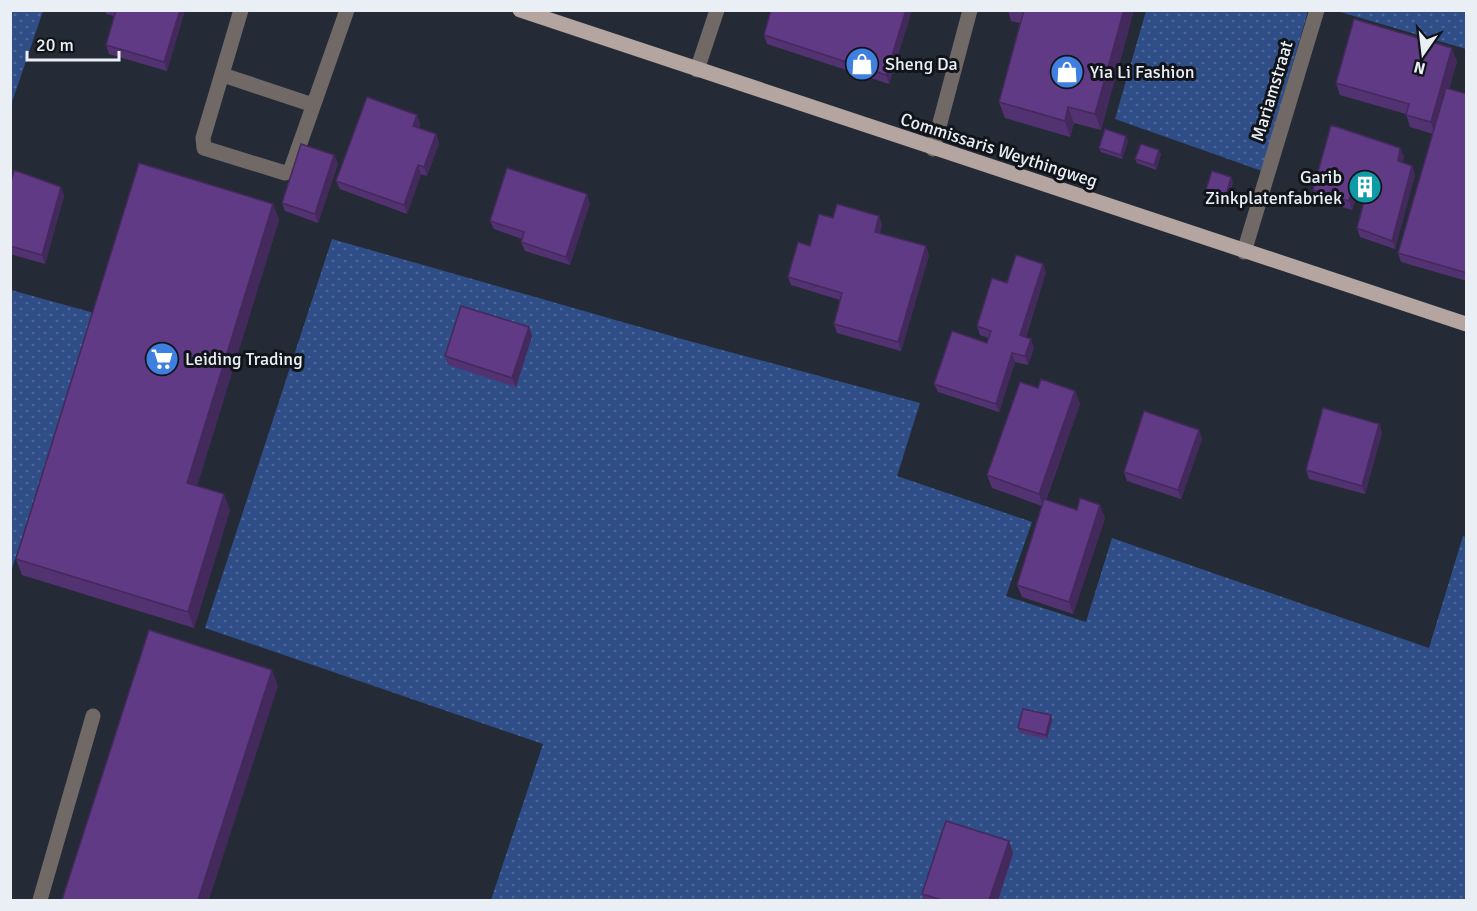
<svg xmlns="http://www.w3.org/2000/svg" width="1477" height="911" font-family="Signika,sans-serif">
  <defs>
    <pattern id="grass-dots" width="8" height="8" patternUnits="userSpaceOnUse" patternTransform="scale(1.5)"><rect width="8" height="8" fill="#2f4d86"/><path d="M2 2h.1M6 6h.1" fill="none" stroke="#4d6798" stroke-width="1.8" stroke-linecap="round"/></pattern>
  </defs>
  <rect width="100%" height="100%" fill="#252b36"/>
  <path fill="url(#grass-dots)" d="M11,10l32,1 -32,94 -1,-94z
    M1146,11h162l-46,160 -147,-52z
    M1337,11h129v38z
    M332,239l357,102 231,62 -23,73 135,46 -26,74 80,26 26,-84 317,110 34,-112 3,1v363h-975l52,-156 -338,-116z
    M11,290l83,23 -83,259z"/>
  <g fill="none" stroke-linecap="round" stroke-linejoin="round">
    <path stroke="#706966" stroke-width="15" d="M241,10l-38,128 1,10 81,25 6,-4 56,-159
      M697,70l20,-60
      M223,75l90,30
      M933,149l37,-139
      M1244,252l73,-242
      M40,900l53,-184"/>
    <path stroke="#b4a5a1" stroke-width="15" d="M520,10l946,314"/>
  </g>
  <path fill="#533272" d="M105,10h80l-18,61 -58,-17 -3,-9 8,-29 -8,-2z
    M912,10l-23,74 -122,-40 -3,-9z
    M1008,10h126l-33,120 -27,-7 -4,14 -65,-19 -6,-16 21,-79 -9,-2z
    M1457,61l-8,28 18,5v187l-66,-19 -3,-9 35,-119 -23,-7 -4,-13 -66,-19 -4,-12z
    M420,123l-1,5 17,6 3,9 -12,33 -6,-2 -14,40 -67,-25 -4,-8z
    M1128,141l-6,18 -21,-7 -2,-4z
    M1400,148l4,9 -2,6 10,3 3,9 -20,74 -35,-12 -3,-9 6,-24 -8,-3 -3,9 -36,-11 -3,-9z
    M1161,154l-5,16 -19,-7 -2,-4z
    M334,155l4,9 -20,59 -33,-12 -3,-8z
    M10,179l54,17 -19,68 -35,-10z
    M1233,182l-8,25 -19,-6 -2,-5z
    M590,203l-20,62 -45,-14 -4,-9 1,-3 -28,-10 -4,-8z
    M273,204l6,16 -82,266 33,24 -36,118 -172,-53 -6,-16z
    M879,216l3,9 -2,8 49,22 -28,96 -64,-18 -3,-9 6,-24 -49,-15 -3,-8 22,-31 23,-28z
    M1046,272l-20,65 8,11 -6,17 -13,-3 -16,50 -61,-20 -4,-8 53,-41 1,-5 -8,-3 -3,-9 30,-43z
    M529,327l3,9 -16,51 -68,-22 -3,-9z
    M1075,391l5,13 -34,96 31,10 28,8 -32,96 -51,-17 -5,-12 25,-79 -50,-18 -5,-13z
    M1379,424l3,9 -17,61 -56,-15 -3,-9z
    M1199,430l3,9 -21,60 -54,-18 -3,-9z
    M1052,720l-5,19 -27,-6 -2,-5z
    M1013,853l-15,47h-74l-2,-6z"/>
  <path fill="#43295c" d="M180,10h5l-18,61 -3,-9z
    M906,10h6l-23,74 -3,-9z
    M1124,10h10l-33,120 -6,-16z
    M1452,48l5,13 -22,74 -4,-13z
    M1068,107l6,16 -4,14 -5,-16z
    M417,115l3,8 -4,12 -3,-9z
    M436,134l3,9 -12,33 -3,-9z
    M1126,136l2,5 -6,18 -1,-4z
    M1400,148l4,9 -3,13 -3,-9z
    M1159,150l2,4 -5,16 -2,-5z
    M334,155l4,9 -20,59 -3,-9z
    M418,165l3,9 -14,40 -3,-9z
    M1412,166l3,9 -20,74 -3,-8z
    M1231,177l2,5 -8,25 -1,-5z
    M61,187l3,9 -19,68 -3,-9z
    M1352,192l3,9 -3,9 -3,-9z
    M587,194l3,9 -20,62 -4,-8z
    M273,204l6,16 -86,279 -6,-16z
    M879,216l3,9 -4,16 -3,-9z
    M926,246l3,9 -28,96 -3,-9z
    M1043,264l3,8 -23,72 -3,-9z
    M529,327l3,9 -16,51 -4,-9z
    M1031,339l3,9 -6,17 -3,-9z
    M1012,353l3,9 -16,50 -3,-8z
    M1075,391l5,13 -37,102 -4,-12z
    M1379,424l3,9 -17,61 -3,-8z
    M1199,430l3,9 -21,60 -3,-9z
    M224,494l6,16 -36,118 -6,-16z
    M1100,505l5,13 -32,96 -4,-12z
    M272,670l6,16 -69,214h-11z
    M1051,715l1,5 -5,19 -1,-4z
    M1009,841l4,12 -15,47h-9z"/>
  <path fill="#603a84" stroke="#43295c" stroke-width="1.5" d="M116,10h64l-16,52 -58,-17z
    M771,10h135l-20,65 -122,-40z
    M1024,10h100l-29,104 -27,-7 -3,14 -66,-19z
    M1354,19l98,29 -21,74 -25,-7 3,-11 -73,-21z
    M1446,88l21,6v179l-69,-20z
    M367,97l50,18 -4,11 23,8 -12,33 -6,-2 -14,40 -68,-24z
    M1331,125l69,23 -2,13 14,5 -20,75 -35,-13 8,-30 -13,-6 -3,9 -36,-11z
    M1105,129l21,7 -5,19 -22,-7z
    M301,144l33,11 -19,59 -33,-11z
    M1141,144l18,6 -5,15 -19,-6z
    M139,163l134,41 -86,279 37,11 -36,118 -172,-53z
    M507,168l80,26 -21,63 -45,-15 3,-10 -34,-11z
    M14,170l47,17 -19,68 -32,-9v-67h2z
    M1212,171l19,6 -7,25 -20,-6z
    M837,204l42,12 -4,16 51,14 -28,96 -64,-18 8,-31 -54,-16 10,-35 12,4 9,-32 14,4z
    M1016,255l27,9 -23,71 11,4 -6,17 -13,-3 -16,51 -62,-20 18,-53 35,12 4,-12 -14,-5 15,-48 15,5z
    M461,306l68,21 -17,51 -67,-22z
    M1041,379l34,12 -36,103 -52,-19 33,-93 18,6z
    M1323,408l56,16 -17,62 -56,-16z
    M1144,411l55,19 -21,60 -54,-18z
    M1080,498l20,7 -31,97 -52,-17 27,-86 33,11z
    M149,630l123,40 -74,230h-136z
    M1023,709l28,6 -5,20 -28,-7z
    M946,821l63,20 -20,59h-47l-20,-6z"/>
  <defs>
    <symbol id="shop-disc" viewBox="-11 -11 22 22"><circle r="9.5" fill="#3f7fe0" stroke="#111419"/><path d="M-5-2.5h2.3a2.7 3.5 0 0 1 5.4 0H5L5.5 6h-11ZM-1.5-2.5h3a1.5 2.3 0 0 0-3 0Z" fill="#fff"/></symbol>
    <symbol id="building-disc" viewBox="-11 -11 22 22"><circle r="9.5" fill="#0f9aa8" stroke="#111419"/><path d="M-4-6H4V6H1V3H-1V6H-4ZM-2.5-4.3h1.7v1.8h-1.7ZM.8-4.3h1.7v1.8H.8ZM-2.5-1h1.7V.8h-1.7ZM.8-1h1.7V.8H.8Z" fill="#fff"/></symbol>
    <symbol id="supermarket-disc" viewBox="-11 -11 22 22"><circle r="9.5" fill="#3f7fe0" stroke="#111419"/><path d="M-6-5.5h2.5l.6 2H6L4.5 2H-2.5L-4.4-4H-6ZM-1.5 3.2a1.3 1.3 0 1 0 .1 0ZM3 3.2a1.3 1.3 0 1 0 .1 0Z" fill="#fff"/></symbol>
  </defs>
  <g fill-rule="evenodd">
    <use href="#shop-disc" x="843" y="45" width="38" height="38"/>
    <use href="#shop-disc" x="1048" y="53" width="38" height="38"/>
    <use href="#building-disc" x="1346" y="168" width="38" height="38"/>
    <use href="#supermarket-disc" x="143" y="340" width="38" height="38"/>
  </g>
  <g text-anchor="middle" stroke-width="6" stroke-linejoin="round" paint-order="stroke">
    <g font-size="18" fill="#eaeff6" stroke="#111419" text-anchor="start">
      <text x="885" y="70">Sheng Da</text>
      <text x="1090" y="78">Yia Li Fashion</text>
      <text x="1342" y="183" text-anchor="end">Garib<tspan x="1342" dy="21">Zinkplatenfabriek</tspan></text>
      <text x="185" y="365">Leiding Trading</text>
    </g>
    <g font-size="18" fill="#eaeff6" stroke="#111419">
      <text transform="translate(1272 91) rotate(-73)" y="6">Mariamstraat</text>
      <text transform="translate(999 150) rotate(18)" y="6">Commissaris Weythingweg</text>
    </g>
  </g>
  <rect width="1477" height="911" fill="none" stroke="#eaeff6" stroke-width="24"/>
  <g transform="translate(1423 54) rotate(194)" stroke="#111419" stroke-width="4.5" paint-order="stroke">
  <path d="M0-4.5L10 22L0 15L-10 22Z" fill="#eaeff6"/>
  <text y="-9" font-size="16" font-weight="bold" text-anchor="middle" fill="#eaeff6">N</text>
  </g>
  <path d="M27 51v9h92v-9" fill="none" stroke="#eaeff6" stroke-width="3"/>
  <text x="36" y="51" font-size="18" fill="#eaeff6" stroke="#111419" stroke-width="4.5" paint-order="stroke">20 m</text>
</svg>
